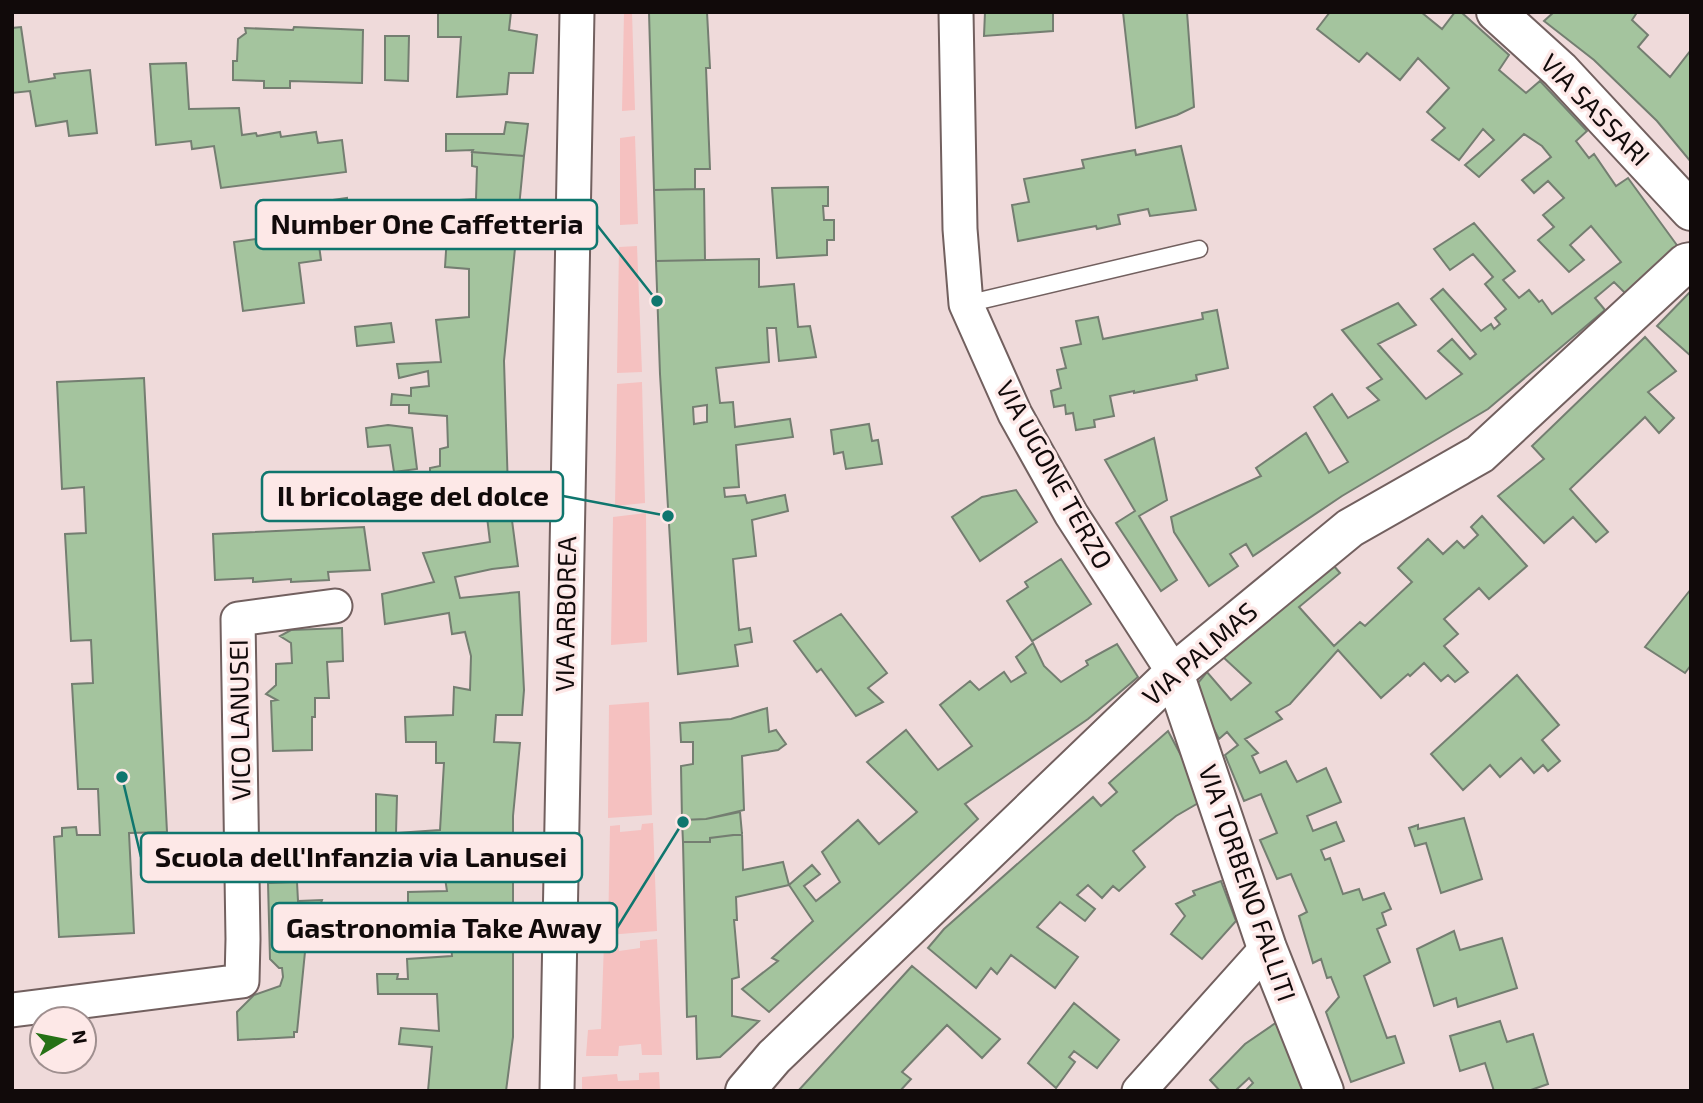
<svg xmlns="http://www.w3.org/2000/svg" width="1703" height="1103" font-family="'Exo 2',sans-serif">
  <rect width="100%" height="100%" fill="#efdada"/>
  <path fill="#f5c1c0" d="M624,12h8l3,98 -13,1z
    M635,136l3,88 -18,1v-87z
    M637,246l5,126 -25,1 2,-126z
    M642,382l3,121 -30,3 2,-122z
    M646,513l1,129 -36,3 2,-128z
    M649,702l3,113 -44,3 1,-113z
    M653,823l4,108 -49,4 2,-109 10,-1v7l21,-2 1,-6z
    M657,939l5,116h-20l-1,-11 -22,2 -1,10h-32l2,-26 13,-1 3,-87h14l1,9 21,-3v-7z
    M659,1072l1,19h-78v-14l35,-3 1,7 21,-1v-7z"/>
  <path fill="#a4c49e" stroke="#747e71" stroke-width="2" fill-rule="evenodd" d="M438,12h73l-2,18 28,5 -4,38h-24l-2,21 -50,3 4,-60h-23z
    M649,12h58l3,56h-4l4,101h-15v20l-41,1z
    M985,12h68v19l-69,5z
    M1123,12h64l7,95 -17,8 -41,13z
    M1330,12h91l21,17 13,-17h6l48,43 -10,15 27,23 14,-12 47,50 -11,10 13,17 5,-4 22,32 12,-8 51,70 -54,45 -11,-11 -19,16 10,12 -117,99 -146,87 -89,60 -7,-12 -16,10 8,12 -29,20 -35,-54 -3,-15 90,-41 -5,-8 50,-35 23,40 19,-11 -34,-55 18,-13 16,24 31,-18 -12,-12 15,-9 -40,-49 56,-27 18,22 -38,19 48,55 36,-25 -24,-23 14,-12 18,20 6,-5 -45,-55 12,-10 38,42 10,-7 3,5 6,-5 -5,-6 11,-9 -21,-25 8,-7 -20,-23 -23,16 -16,-21 40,-26 41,48 -12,9 16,18 10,-8 10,12 3,-2 10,14 69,-52 -30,-36 -21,19 14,15 -15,12 -31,-32 16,-13 -11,-12 21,-17 -16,-17 -14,12 -12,-13 29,-23 -9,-11 -18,-12 -45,43 -14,-12 29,-25 -11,-11 -24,31 -27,-20 13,-12 -18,-16 22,-24 -31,-30 -18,22 -33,-27 -8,9 -42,-33z
    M1554,12h80l2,2 -4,6 16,15 -10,12 32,30 21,-27v112l-34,-41 -63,-61 -50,-39z
    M21,27l8,55 26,-4 -1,-4 36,-4 7,63 -28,3 -2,-15 -31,5 -6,-35 -18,2v-65z
    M294,27l69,3 -1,53 -72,-2v7h-26v-7l-31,-1v-19h4l1,-22 8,-6 -1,-5 48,2z
    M385,36h24l-1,45 -23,-1z
    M186,63l3,46 50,-1 3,27 14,-2 1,3 23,-4 1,5 35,-5 2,11 24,-3 4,32 -125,16 -7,-42 -22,3 -1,-8 -35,4 -6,-81z
    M506,122l22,2 -4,32 -52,-4 1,-2 -27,1v-17h58z
    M1181,146l15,64 -46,6 -2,-7 -30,6 2,9 -23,5 -1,-3 -78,15 -6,-36 17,-3 -5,-23 60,-11 -2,-8 53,-10 1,5z
    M472,152l52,4 -20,205 4,129 10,76 -26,3 -37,8 5,21 59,-6 5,98 -2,25h-26l-2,27 26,1 -7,73v221l-7,54h-78l4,-44 -33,-3 2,-16 38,3 -2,-37h-59l-1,-20h21l-1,5h11l-1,-20 45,-3 -2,-23 -43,8 -1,-10 21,-3 -1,-23 -18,1v-14l39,-1 -2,-13 -53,4 -1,-36h-15v-52l21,2 -1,37 44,-3 4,-67h-8v-21h-30l-1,-25 48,-2 1,-28 16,3 1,-34 -6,-24 -13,2 -3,-21 -64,11 -3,-30 52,-12 -11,-29 67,-11 -3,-25 -41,3 -1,-9 -41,5 -1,-18 27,-4v-26l10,-2v-17l8,-2 -1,-31 -38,-3v-8h-18l1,-11 19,2v-8l18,-2 -1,-15 -29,7 -2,-14 44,-2 -5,-42 33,-3v-48l-24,-2 2,-31 12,1 1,-37 16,-1 1,-32 -5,-1zM468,841l4,22 -20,2 -4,-22z
    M828,187v19h-5l1,14h10v20h-7v15l-50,3 -5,-70z
    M704,189l1,71 -49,1 -2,-71z
    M347,198l2,37 -20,1 -4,-35z
    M317,231l4,29 -22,3 5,40 -61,8 -9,-69z
    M759,259v28l35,-3 4,43 12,-1 6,31 -37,4 -3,-33h-9l2,34 -53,6 4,35 13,-1 2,25 55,-8 3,18 -57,8 3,42 -15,1 1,9 20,-2 2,8 38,-8 3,16 -36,9 4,36 -23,3 6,71 11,-2 2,14 -17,3 3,21 -60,8 -18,-300 -4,-113zM707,405v17l-13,2 -1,-17z
    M1691,291v65l-34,-30z
    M1217,310l11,58 -32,7 1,5 -63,13v-2l-24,5 4,20 -20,4 1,7 -19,3 -3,-17 -7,1 -1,-9 -11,2 -3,-16 10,-3 -4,-18 9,-2 -5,-20 20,-4 -5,-23 22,-4 5,22 100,-20 -1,-6z
    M391,323l3,19 -37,4 -2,-19z
    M1645,337l31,34 -28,21 26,26 -15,15 -14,-16 -75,72 38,43 -12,10 -23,-25 -29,26 -46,-47 46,-37 -12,-13z
    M144,378l23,454 -38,1 5,100 -75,4 -5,-100 8,-1v-8l14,-1 1,8h23l-2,-46h-20l-6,-105 21,-1 -2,-43 -20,1 -6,-107 21,-1 -2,-46 -22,2 -5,-107z
    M869,424l3,17 6,-1 4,24 -36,5 -3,-17 -9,2 -3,-24z
    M388,425l24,3 5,41 -23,3 -4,-27 -22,2 -2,-19z
    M1154,438l13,62 -28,16 38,64 -16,11 -45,-68 19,-12 -30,-51z
    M1016,490l21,32 -57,39 -28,-44 30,-20z
    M1482,516l45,50 -38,33 -10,-11 -35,31 14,15 -14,12 24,26 -13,10 -7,-7 -7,6 -17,-18 -14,13 -2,-2 -27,24 -43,-48 -48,54 -14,8 6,7 -37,20 13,14 -6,3 8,17 26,-12 11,21 29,-14 15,34 -34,14 6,15 23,-9 8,19 -23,9 4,10 5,-2 13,36 16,-5 4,11 21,-7 7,16 -9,4 4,12 -9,4 13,33 -26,14 23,62 8,-2 9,27 -53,19 -25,-70 13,-15 -8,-20 -4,1 -6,-19 -8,4 -14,-47 8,-4 -16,-38 -14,5 -17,-39 17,-7 -16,-39 -17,7 -19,-46 13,-10 -11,-13 -8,7 -26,-50 14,-17 24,28 20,-17 -28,-26 104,-99 13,15 -41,34 35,39 26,-24 5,4 47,-44 -14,-14 30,-29 15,15 14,-13 7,7 14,-13 -7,-8z
    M364,527l6,43 -42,2 1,8 -38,2v-3l-38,3v-4l-38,2 -2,-46z
    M1061,559l30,45 -59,37 -25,-40 21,-14 -3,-5z
    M1691,589v76l-6,8 -40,-26z
    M841,614l46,59 -19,15 15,14 -27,14 -35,-47 -4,3 -23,-31z
    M342,628l1,33 -16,1 2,36h-14v19h-3v33l-39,1 -2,-50 6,-1 -11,-6 10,-9v-21l16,-1 -1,-20 -11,-7 11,-6z
    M1033,643l11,23 17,16 27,-17 -2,-4 31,-17 21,33 -50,42 -123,85 13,15 -209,193 -27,-23 36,-28 -6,-3 41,-37 -24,-36 23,-20 8,9 -16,12 12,15 24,-19 -18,-30 36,-32 21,24 38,-32 -50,-50 39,-32 32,40 34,-24 -32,-41 30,-24 9,9 25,-18 7,10 15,-9 -10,-16z
    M1517,675l42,50 -17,15 18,21 -12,10 -5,-6 -9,8 -13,-15 -21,19 -10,-12 -27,25 -32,-36z
    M767,708l2,24 7,-2 10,14 -8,6 -36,6 2,54 -38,9 -24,1 -1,-54 12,-2v-22h-12l-1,-19 51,-4z
    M1168,731l25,47 7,24 -24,14 -43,35 12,16 -26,24 -6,-5 -11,12 -14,-13 -11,10 18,14 -10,12 -25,-19 -23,25 41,30 -23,31 -44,-33 -14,19 -6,-6 -15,20 -48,-40 16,-19 149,-132 8,9 16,-14 -8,-9z
    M740,812l2,22 -32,4v4h-27l-1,-22 24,-1z
    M1464,818l18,61 -41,14 -15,-50 -11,3 -6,-18 9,-3v4z
    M742,834l1,36 40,-8 6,23 -53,12 1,23h-3l5,57 -7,2v37l27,5 -39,36 -23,2 -1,-43 -9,1 -4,-175h27v-4z
    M1221,881l15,40 -34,38 -31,-25 14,-18 -9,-12 19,-9 -2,-4z
    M297,882l1,19 24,-1 -17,52 -8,80h-3v5l-56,3 -1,-28 17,-17 26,-9 3,-9 -1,-9h-3l-9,-9 -2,-76z
    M1454,931l6,19 42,-12 15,50 -59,19 -2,-9 -22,8 -17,-57z
    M912,966l88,73 -18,19 -35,-33 -45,47 9,7 -11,12h-102z
    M1074,1003l45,37 -22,28 -23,-17 -5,6 6,5 -19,26 -28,-25z
    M1500,1021l7,21 26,-8 15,50 -20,7h-34l-9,-28 -25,8 -10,-35z
    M1277,1022l26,69h-58l8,-8 -4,-5 -14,13h-15l-10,-11 35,-36z"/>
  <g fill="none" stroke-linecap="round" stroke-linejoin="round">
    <defs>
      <path id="lane" d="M966,304l233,-55"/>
      <path id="street" d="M956,12l4,217 6,75 49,110 56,100 103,159
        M12,1010l230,-29 1,-42 -5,-320 97,-13
        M557,1091l20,-1079
        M1139,1091l128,-143"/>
      <path id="secondary" d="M1496,12l64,58 131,141
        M1174,673l93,275 57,143
        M745,1091l29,-34 400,-384 176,-145 130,-74 206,-191 5,-1"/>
    </defs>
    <use href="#lane" stroke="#72605f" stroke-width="19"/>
    <use href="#street" stroke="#72605f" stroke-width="37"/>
    <use href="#secondary" stroke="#72605f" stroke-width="42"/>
    <use href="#lane" stroke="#fff" stroke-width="16"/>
    <use href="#street" stroke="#fff" stroke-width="33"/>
    <use href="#secondary" stroke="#fff" stroke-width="38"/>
  </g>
  <g text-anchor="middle" stroke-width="7" stroke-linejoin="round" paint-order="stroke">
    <g font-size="26" fill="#110a0a" stroke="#fde8e7">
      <text transform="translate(1595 110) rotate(46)" y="9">VIA SASSARI</text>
      <text transform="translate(1054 475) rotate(61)" y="9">VIA UGONE TERZO</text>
      <text transform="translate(566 614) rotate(-89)" y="9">VIA ARBOREA</text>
      <text transform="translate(1200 654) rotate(-41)" y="9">VIA PALMAS</text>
      <text transform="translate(240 720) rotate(-91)" y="9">VICO LANUSEI</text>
      <text transform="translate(1247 883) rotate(71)" y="9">VIA TORBENO FALLITI</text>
    </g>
  </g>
  <path fill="none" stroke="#0f766e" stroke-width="2.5" d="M657 301L597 225M668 516L563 496M122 777L141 857M683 822L617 928"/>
  <g fill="#0f766e" stroke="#fde8e7" stroke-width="2.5">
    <circle cx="657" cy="301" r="7"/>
    <circle cx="668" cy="516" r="7"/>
    <circle cx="122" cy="777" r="7"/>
    <circle cx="683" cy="822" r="7"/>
  </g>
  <g fill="#fde8e7" stroke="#0f766e" stroke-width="2.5">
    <rect x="256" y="200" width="341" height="49" rx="7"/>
    <rect x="262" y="472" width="301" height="49" rx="7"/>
    <rect x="141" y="833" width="441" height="49" rx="7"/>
    <rect x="272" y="903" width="345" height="49" rx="7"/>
  </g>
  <g font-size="28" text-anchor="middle" font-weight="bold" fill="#110a0a">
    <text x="427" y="234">Number One Caffetteria</text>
    <text x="413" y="506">Il bricolage del dolce</text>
    <text x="361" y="867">Scuola dell'Infanzia via Lanusei</text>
    <text x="444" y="938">Gastronomia Take Away</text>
  </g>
  <rect width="1703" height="1103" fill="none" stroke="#110a0a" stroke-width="28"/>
  <g transform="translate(63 1040) rotate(80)"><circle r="33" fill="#fde8e7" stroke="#9f8f8f" stroke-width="2"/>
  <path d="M0-5L12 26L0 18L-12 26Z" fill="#257115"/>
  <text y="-10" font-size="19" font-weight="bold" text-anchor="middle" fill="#110a0a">N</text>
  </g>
</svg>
